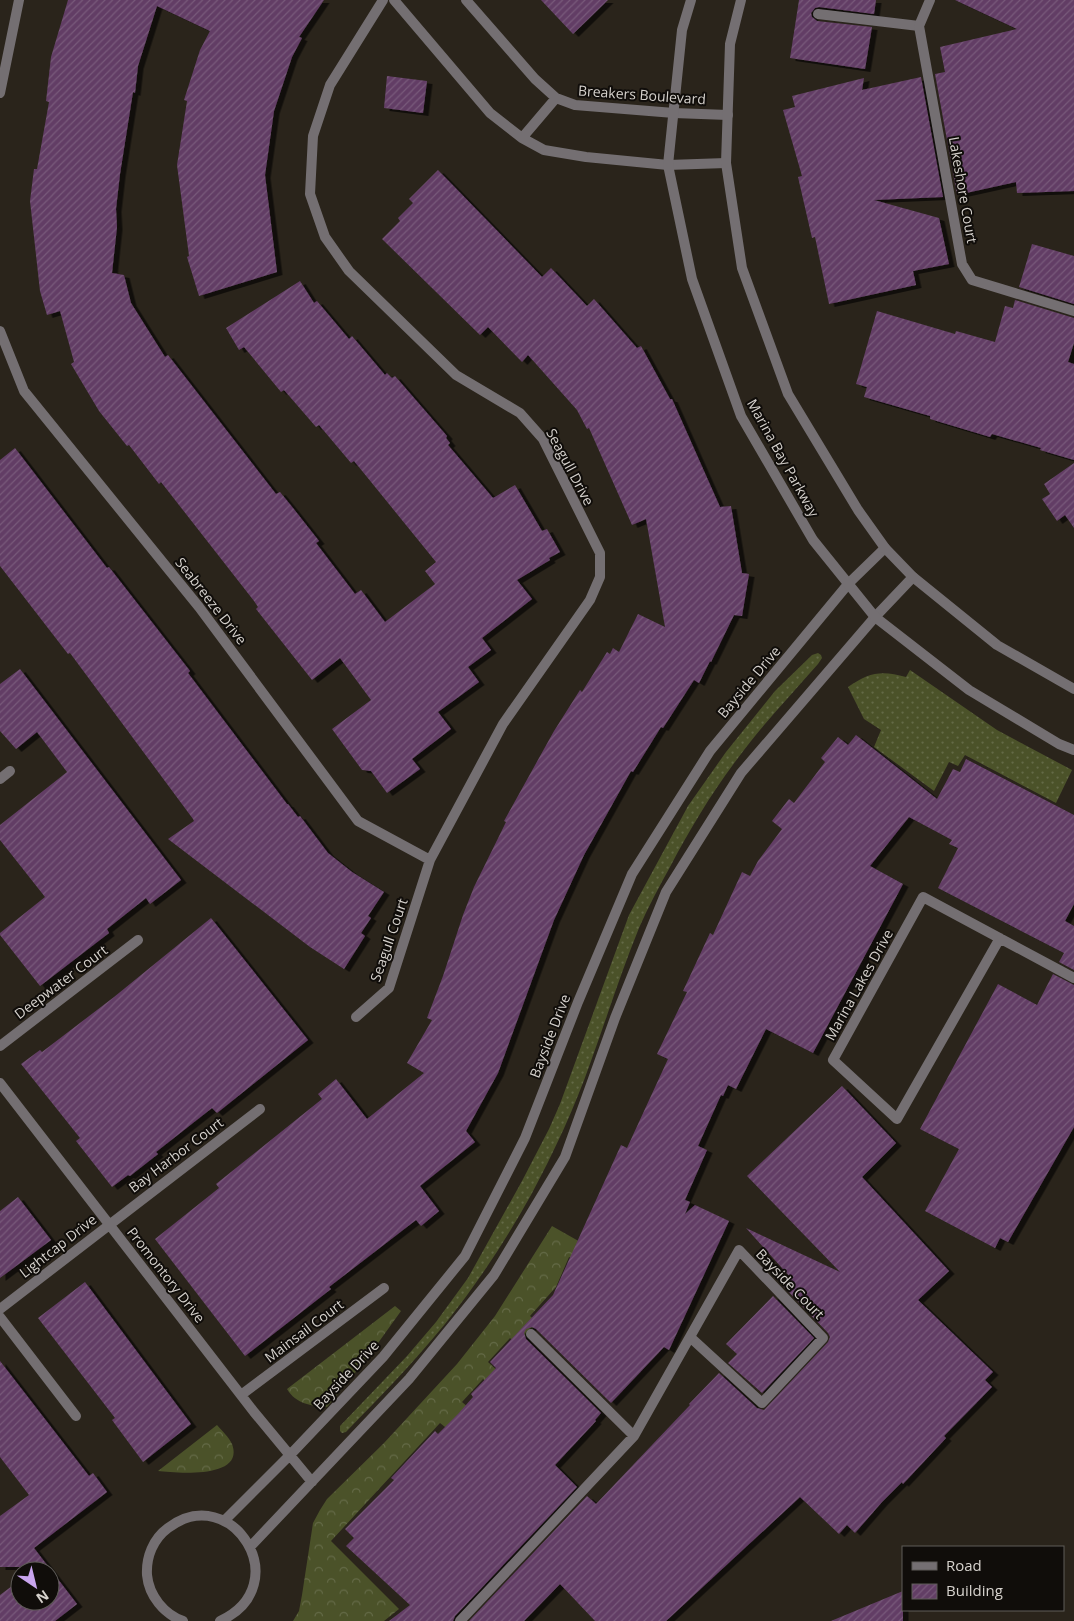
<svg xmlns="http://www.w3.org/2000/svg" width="1074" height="1621" font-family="'Open Sans',sans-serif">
  <defs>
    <pattern id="grass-dots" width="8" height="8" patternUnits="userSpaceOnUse" patternTransform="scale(1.25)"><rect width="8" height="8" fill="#4b5229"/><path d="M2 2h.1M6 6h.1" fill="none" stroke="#646a47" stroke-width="1.8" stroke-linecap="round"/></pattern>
    <pattern id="forest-crowns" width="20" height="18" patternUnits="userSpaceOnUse" patternTransform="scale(1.25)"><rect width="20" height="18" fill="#4b5229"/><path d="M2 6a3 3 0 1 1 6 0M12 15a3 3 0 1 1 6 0" fill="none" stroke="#646a47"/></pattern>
    <pattern id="building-hatch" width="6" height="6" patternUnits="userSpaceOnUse" patternTransform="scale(1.25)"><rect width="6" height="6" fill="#623e65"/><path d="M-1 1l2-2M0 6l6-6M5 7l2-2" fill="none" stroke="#78597a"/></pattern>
    <filter id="shadow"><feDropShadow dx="5.5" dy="3" stdDeviation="0" flood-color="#0009"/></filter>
  </defs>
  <rect width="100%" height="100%" fill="#2a241b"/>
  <path fill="url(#grass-dots)" d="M818,653l3,2 1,3 -4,6c-27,31 -56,61 -80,94 -26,34 -48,71 -68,109 -11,20 -22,40 -31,61 -18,44 -32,89 -48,133 -16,46 -37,91 -60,134 -25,45 -54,89 -86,129 -31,38 -65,73 -99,108l-4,1 -2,-2v-5l67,-70 29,-34 32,-44 54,-97 27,-52 11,-25 69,-189 59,-109 38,-54 49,-61 37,-36z
    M910,670l87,60 75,40 -16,33 -91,-48 -7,11 -9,-4 -15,29 -60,-44 7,-17 -17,-11 -16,-32c21,-15 34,-17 58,-10z"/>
  <path fill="url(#forest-crowns)" d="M552,1226l30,17 -5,17 -8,-3 -13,30 -26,29 8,7 -20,22 -8,-7 -22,24 15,14 -11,11 -9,-8 -21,23 7,6 -19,23 -10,-8 -109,118 68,68 -15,12h-91l6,-10 3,-16 11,-72 7,-13 7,-11 57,-56 73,-79 38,-48z
    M395,1306l6,5 -33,46 -41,50c-16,-1 -31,-3 -40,-18z
    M217,1425c5,6 12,12 15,19 13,35 -55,29 -74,27z"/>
  <path fill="url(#building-hatch)" filter="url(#shadow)" d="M68,0h256l-25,37 3,1 -10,19 -18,54 -9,64 12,97 -78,24 -12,-39 2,-1 -12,-91 10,-64 -3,-1 16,-50 10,-19 -53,-25 -19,60 -3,27 -2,-1 -13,82 -4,35 1,18 -5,46 12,2 7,28 34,54 3,-2 108,139 4,-2 13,16 26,33 -3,2 39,51 6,-4 24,32 50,-38 -10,-13 11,-9 -82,-101 -3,2 -32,-38 -3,2 -32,-37 -3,2 -37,-45 -5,3 -13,-22 74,-47 14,22 3,-2 32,38 3,-3 33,39 2,-2 5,5 3,-2 52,60 -1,2 4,5 -2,2 45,53 22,-13 27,46 5,-2 13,23 -11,6 1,2 -33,20 15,19 -50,39 9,12 -23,17 11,15 -41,30 13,17 -39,30 8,10 -33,24 -16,-22 -9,-1 -30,-41 39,-29 -31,-42 -28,22 -56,-71 2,-2 -4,-6 -93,-119 -2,2 -30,-39 -2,1 -28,-35 -28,-47 3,-2 -14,-51 -13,4 -7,-24 -10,-90 4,-32h3l12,-67 -3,-1 5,-44z
    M541,0h67l-35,34z
    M799,0h77l-2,14 -55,-7 -4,1 -4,5 1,4 5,4 55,6 -7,42 -75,-11z
    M955,0h119v191l-57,2 -1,-11 -59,13 -22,-121 10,-2 -5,-25 77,-18z
    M387,76l40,5 -4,32 -39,-5z
    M921,77l22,120 -69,3 65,18 10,46 -36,7 3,14 -87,19 -14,-67 -3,1 -14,-61 4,-1 -19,-66 12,-3 -3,-11 72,-18 -2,12z
    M438,170l104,107 9,-9 36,38 7,-7 43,49 4,-2 29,53h2l48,108 11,-1 11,67 7,1 -7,42 -8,-1 -23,47 -1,-1 -11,22 -5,-3 -31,48 -2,-1 -28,45 -2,-1 -47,84 -30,65 -56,153 -32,58 9,11 -55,44 19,25 -18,15 -5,-6 -87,67 2,2 -86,67 -90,-117 64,-51 -3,-4 106,-85 -4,-5 18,-15 31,40 57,-46 -17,-10 25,-43 -5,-2 16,-42 20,-61 11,-28 32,-65 -2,-1 50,-90 26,-41 2,2 25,-40 3,2 3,-6 6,4 19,-38 27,13 -19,-108 -14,6 -43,-97 -2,1 -10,-19 -49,-55 -6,7 -34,-35 -8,8 -98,-96 18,-18 -2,-3 15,-15 -4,-4z
    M1032,244l42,12v48l-55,-17z
    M1015,300l59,18v25l-6,19 6,2v96l-34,-10 1,-2 -49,-14 -2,3 -60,-18v-3l-66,-19 3,-10 -11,-3 21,-73 78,23 1,-3 39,11 10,-36 8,2z
    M15,448l92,120 2,-1 81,104 -2,2 99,131h1l10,13 2,-1 28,37 24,19 32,20 -16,24 3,2 -10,15 4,3 -21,33 -34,-22 -142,-108 26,-18 -1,-2 -123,-166 -2,1 -68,-88v-106z
    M1074,463v65l-9,-13 -8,6 -15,-22 8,-5 -6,-10z
    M20,669l161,211 -31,24 -4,-6 -39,31 2,4 -69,53 -40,-51v-2l45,-36 -45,-57v-15l67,-53 -30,-40 -21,17 -16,-18v-47z
    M856,735l81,64 16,-30 7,3 6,-13 108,56v89l-9,17 9,5v44l-15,-8 5,-9 -126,-65 20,-40 -9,-4 3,-4 -43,-23 -39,49 33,18 -90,169 -47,-24 -30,60 -8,-4 -5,11 -2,-1 -23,51 9,4 -22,50 5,2 -5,12 10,-9 34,16 -60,129 -5,-3 -53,56 -75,-74 -4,-2 -6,2 -2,4 2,6 75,74 -6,7 1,1 -41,44 22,22 -122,129 -2,5h-64l21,-16 -64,-59 8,-8 -9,-9 49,-49 -3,-2 44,-47 3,3 20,-20 15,-17 -2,-3 25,-26 -6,-6 63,-67 68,-150 6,3 41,-89 -11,-5 30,-62 -4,-1 27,-58 3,2 29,-63 8,4 8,-15 24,-32 -10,-8 17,-22 5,4 31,-41 -4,-4 17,-21 10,8z
    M211,918l97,122 -91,73 -5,-5 -56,44 2,2 -28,22 -2,-1 -16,12 -36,-46 4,-3 -59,-74 19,-14 2,2 72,-55z
    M1053,974l21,11v142l-66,115 -8,-4 -5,10 -70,-37 34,-62 -39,-20 78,-145 39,21z
    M842,1086l54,57 -34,34 87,94 -31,29 75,72 -8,8 7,7 -48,49 2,2 -43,46 -1,-2 -20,20 -27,31 -8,-8 -8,9 -39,-37 -134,124h-71l-35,-37 -36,37h-55l118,-125 9,8 94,-99 -1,-1 30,-31 38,35 7,2 64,-68 2,-5 -2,-4 -45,-47 8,-8 -45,-50 94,44 -93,-96z
    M18,1197l33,43 -51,38v-67z
    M85,1282l106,142 -48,38 -31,-42 3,-2 -77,-100z
    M773,1296l41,42 -52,55 -34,-30 9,-9 -11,-10z
    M0,1361l89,115 4,-3 14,19 -73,56 43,56 -22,17h-55v-26l20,-15v21h30v-30h-18l5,-4h-37v-51l29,-21 -29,-38z
    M903,1591v30h-72z"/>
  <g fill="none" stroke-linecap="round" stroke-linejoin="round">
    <path stroke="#746f72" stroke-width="10" d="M818,14l101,12"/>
    <path stroke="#746f72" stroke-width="10" d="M394,0l96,113 32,25 22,12 42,7 82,8 58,-2
      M466,0l69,79 21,19 19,7 99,8 54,2
      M930,0l-11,26 43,238 10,16 102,31
      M0,93l19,-93
      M522,138l34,-40
      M0,331l24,60 175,216 159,214 72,39
      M0,779l10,-8
      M1000,938l-103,181 -64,-59 90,-163 151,81
      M356,1017l33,-29 41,-128 73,-136 87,-124 10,-23v-24l-57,-114 -23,-26 -64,-38 -107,-104 -24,-34 -15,-43 3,-58 17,-51 53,-85
      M0,1046l138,-106
      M0,1083l254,329 58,70
      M0,1309l260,-200
      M0,1317l76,99
      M531,1334l103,102
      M241,1395l143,-107
      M224,1521l66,-66 93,-98 82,-101 60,-118 53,-136 54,-128 78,-123 139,-168 36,-35
      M250,1547l159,-168 85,-104 71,-118 50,-139 51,-126 75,-119 134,-156 38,-40
      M183,1621c-19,-7 -34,-25 -36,-46 -1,-18 6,-36 21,-47 64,-48 130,57 52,93
      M460,1621l174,-185 105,-186 84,88 -61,65 -72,-66"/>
    <path stroke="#746f72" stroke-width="10" d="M691,0l-9,30 -14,135 24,114 49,137 72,124 62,77 94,73 90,54 15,6
      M741,0l-11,44 -4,119 16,105 46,126 70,116 27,38 28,29 84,68 77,44"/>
  </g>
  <g text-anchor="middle" stroke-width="4" stroke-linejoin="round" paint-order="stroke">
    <g font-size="14" fill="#d6d2cd" stroke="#100d0a">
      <text transform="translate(642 95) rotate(4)" y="5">Breakers Boulevard</text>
      <text transform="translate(963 190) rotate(80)" y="5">Lakeshore Court</text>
      <text transform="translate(783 458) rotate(61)" y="5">Marina Bay Parkway</text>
      <text transform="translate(570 467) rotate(62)" y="5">Seagull Drive</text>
      <text transform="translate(211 601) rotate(52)" y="5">Seabreeze Drive</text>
      <text transform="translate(749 682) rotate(-50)" y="5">Bayside Drive</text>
      <text transform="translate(389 940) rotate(-71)" y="5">Seagull Court</text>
      <text transform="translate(61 982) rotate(-37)" y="5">Deepwater Court</text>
      <text transform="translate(859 985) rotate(-61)" y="5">Marina Lakes Drive</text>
      <text transform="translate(550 1036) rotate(-69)" y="5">Bayside Drive</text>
      <text transform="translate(176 1155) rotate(-37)" y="5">Bay Harbor Court</text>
      <text transform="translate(58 1246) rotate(-38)" y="5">Lightcap Drive</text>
      <text transform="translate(166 1275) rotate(52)" y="5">Promontory Drive</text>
      <text transform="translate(790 1284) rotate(46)" y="5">Bayside Court</text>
      <text transform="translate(304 1331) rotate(-37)" y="5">Mainsail Court</text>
      <text transform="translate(346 1375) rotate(-47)" y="5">Bayside Drive</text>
    </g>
  </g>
  <rect x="902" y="1546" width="162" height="65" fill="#100d0a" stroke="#5f5c58"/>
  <rect x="912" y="1562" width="25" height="8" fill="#746f72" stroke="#5f5c58"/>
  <text x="946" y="1571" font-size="15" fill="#d6d2cd">Road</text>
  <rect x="912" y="1584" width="25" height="15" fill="url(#building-hatch)" stroke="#5f5c58"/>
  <text x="946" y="1596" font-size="15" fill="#d6d2cd">Building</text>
  <g transform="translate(35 1586) rotate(145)"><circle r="24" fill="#100d0a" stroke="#5f5c58"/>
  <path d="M0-4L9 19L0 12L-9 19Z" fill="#c9a5ee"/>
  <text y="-8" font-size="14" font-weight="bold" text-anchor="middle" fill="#d6d2cd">N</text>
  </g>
</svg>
